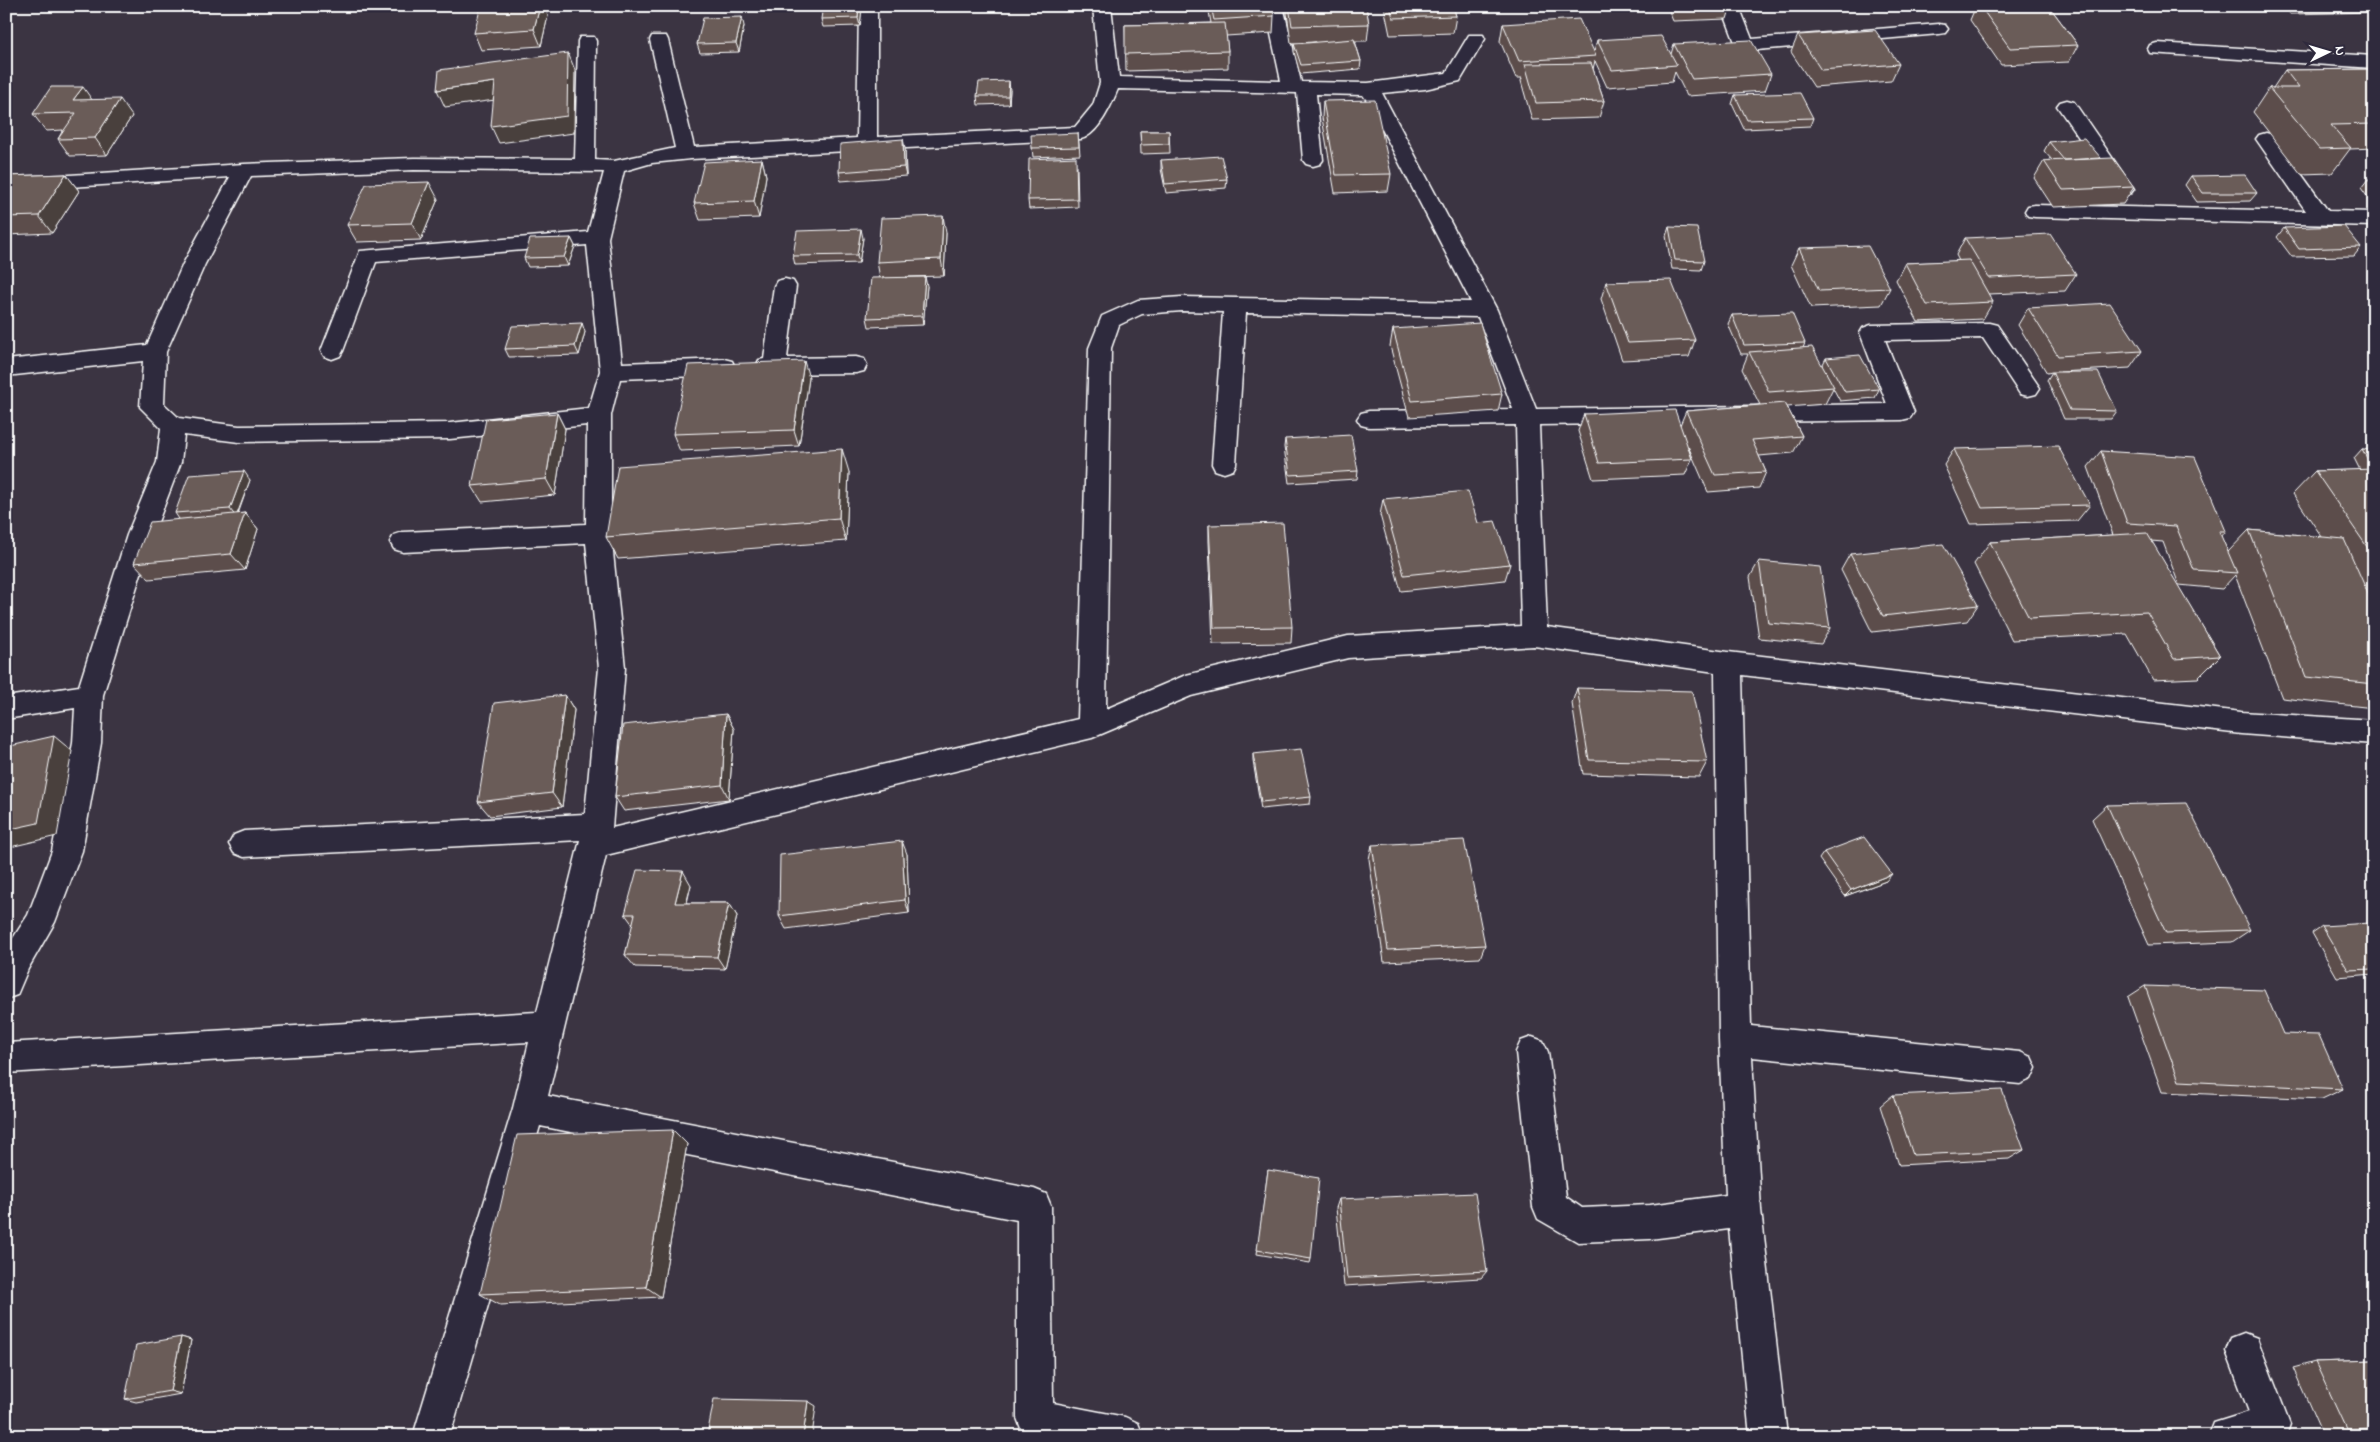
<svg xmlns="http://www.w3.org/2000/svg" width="2380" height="1442" font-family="'Indie Flower',sans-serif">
  <rect width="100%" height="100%" fill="#3b3442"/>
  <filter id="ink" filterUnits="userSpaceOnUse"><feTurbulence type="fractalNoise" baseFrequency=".02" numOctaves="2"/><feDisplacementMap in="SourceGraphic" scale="10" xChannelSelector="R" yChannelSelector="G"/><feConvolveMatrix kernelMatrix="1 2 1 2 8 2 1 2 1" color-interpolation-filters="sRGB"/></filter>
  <g filter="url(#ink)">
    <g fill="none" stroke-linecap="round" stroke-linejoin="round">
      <defs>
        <path id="minor" d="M859,6h18v131l198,-10 18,-22 7,-22 -7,-77h18l8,71 162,4 -16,-75h18l18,76 67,1 78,-10 23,-38h14l2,4 -25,42 -35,8 -43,4 115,217 39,99 351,-5 -27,-71 3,-5 8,-3 118,-2 8,2 43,63 -4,6 -8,2 -8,-2 -37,-56 -98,2 29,72 -4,6 -8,2 -363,5 8,202 181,25 513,60 133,8v24l-133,-10 -499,-59 9,351 269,26 11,5 5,11 -5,11 -11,5 -268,-27 9,153 26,226h-37l-21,-207 -79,10 -72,3 -40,-23 -5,-12 -17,-155 5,-11 11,-4 11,4 5,11 18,145 16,11 68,-3 76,-10 -7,-155 -4,-368 -181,-26 -186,12 -157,38 -99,42 -486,117 -58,241 486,93 12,5 5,12 2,197 72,14 13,6 5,13h-110l-11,-5 -5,-13v-198l-477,-94 -90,310h-37l100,-328 16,-66 -523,31v-30l531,-31 43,-172 -336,17 -10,-4 -5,-9 5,-9 10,-4 341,-17 14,-146 -13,-125 -183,9 -9,-3 -4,-7 4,-7 9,-3 183,-8 1,-99 -137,14 -211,3 -55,-7 -3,27 -28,73 -50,160 -2,48 -19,108 -27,71 -27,47 -11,26 -11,4v-50l22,-34 24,-64 21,-108 2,-35 -69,11v-22l73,-11 48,-151 30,-73 4,-34 -21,-21 3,-46 -137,15v-16l141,-15 36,-81 47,-87 -224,14v-12l238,-15 170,-6 161,1 3,-118 2,-4h14l2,4 -1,119 19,1 61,-13 -25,-108 2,-4h14l2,4 26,107 163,-9zM1118,89l179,4 6,67 3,4 7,2 7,-2 3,-4 -7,-66 47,1 5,7 103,200 -289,-5 -44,3 -36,16 -13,32 -11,371 -466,109 13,-160 -14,-135v-118l9,-36 104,-4 8,-2 3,-6 -3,-6 -8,-2 -102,4 -14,-125 16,-67 28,-8 39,-4 390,-20c17,-4 31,-35 37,-50zM414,170l190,2 -16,60 -228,19 -39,100 3,5 8,3 8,-3 3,-5 33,-89 211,-17 13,126 -11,37 -139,15 -211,3 -60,-8 -15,-14 2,-52 39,-88 46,-88zM1182,311l41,1 -11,152 3,6 9,3 9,-3 3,-6 10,-151 232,4 35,92 -144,2 -8,2 -4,6 4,6 8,2 147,-2 5,201 -173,10 -162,39 -80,34 5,-361 8,-23 23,-11z
          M1721,6h18l13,33 187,-15 6,1 3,4 -3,4 -6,1 -194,17 -7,-2 -2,-4z
          M2157,43l217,13v12l-224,-15 -2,-4 2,-4z
          M2067,100l7,2 57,83 3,4 -3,4 -7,2 -7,-2 -60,-87 3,-4z
          M2266,133l7,2 55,76 46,1v14l-339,-9 -7,-1 -3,-5 3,-5 7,-1 271,6 -50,-72 3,-4z
          M785,279l8,2 3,5 -9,72 69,-1 8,2 3,6 -3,6 -8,2 -89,1 -8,-2 -3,-6 3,-6 5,-1 10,-73 3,-5z
          M2244,1333l13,5 33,86 -4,12h-77l5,-13 35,-11 -23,-61 5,-13z"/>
      </defs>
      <use href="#minor" stroke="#fff" stroke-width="3"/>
      <use href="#minor" fill="#2f2a3d" fill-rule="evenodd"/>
    </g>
    <path fill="#5b4e4c" stroke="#fff" d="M862,6l-2,20 -37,1 -2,-8z
      M1208,6h64l2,10 -1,17 -47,3 2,15v17l-102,3 -1,-46 86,-2z
      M1287,6h79l3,18 -2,17h-12l6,20 -1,8 -60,5 -6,-22v-8l22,-2 -25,1 -4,-30z
      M1384,6h69l3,10 -3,17 -63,2z
      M1667,6h64l-4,13 -54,2z
      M1976,6h73l29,39 -9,17 -68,3 -31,-45z
      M2282,6h92v6l-84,2z
      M548,16l-7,30 -60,4 -7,-17z
      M1503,24l91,28 3,-12 74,14 3,-10 97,30 -6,17 -78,5 -12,-24 -3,10 -65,5 -12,-26 -2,8 11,32 -5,17 -67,2 -11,-39 1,-3h-6l-16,-37z
      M744,26l-5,26 -39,1 -3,-9z
      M1798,35l101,29 -8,17 -77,6 -23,-35z
      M2374,69v79l-24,1 -18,24 -31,1 -48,-62 16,-24h4l12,-18z
      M1010,90l-1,14 -31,1 -1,-9z
      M1735,95l78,23 -3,8 -66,3 -12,-25z
      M92,100l40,16 -25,39 -37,1 -12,-17 5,-9 -17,1 -13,-17z
      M1323,101l68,73 -3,17 -53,2 -13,-75z
      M1140,131h29l1,22 -29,1z
      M1078,133l2,22 -47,2 -1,-9z
      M2049,142l52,16v1l33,28 -11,17 -70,3 -19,-29 10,-17 8,-1 -8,-9z
      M905,148l1,28 -65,5 -2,-9z
      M762,159l4,17 -7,42 -59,2 -6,-17z
      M1161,160l66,19 -1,9 -60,5 -5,-24z
      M1077,166l1,41 -49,2 -1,-9z
      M66,174l13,17 -27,42 -46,2v-59z
      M2191,176l66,17 -7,8 -53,1 -12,-17z
      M2368,179h6v27l-13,-18z
      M438,199l-17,41 -64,2 -10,-17z
      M1669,227l35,34 -3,9 -29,-1 -6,-33z
      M2284,228l77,19 -7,9 -62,1 -15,-20z
      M946,233l-2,43 -38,1 21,9 -4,39 -54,2 -2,-9 13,-40 -3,-16z
      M571,238l4,8 -7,20 -40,1 -4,-9z
      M863,238l-4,25 -64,2 -2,-9z
      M1965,238l111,36 -11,17 -77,3 5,8 -10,17 -65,3 -22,-42 9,-17 54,-2 -3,-6z
      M1799,248l91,40 -9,17 -70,3 -20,-43z
      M1606,282l89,58 -6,17 -67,3 -21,-61z
      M2028,308l114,43 -12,17 -70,4 57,39 -6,8h-47l-17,-39 5,-8 -5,1 -29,-48z
      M1732,315l73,28 -2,5 19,18 4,-8 53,31 -4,9 -35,3 -7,-13 -8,16 -38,3 15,29 -9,17 -34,3 7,16 -7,16 -51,4 -20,-46 4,13 -7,16 -92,4 -15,-48 6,-17 96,11 6,-14 74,-6 -18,-36 6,-15h-7l-13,-30z
      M1393,329l109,65 -4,17 -89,6 -19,-71z
      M585,332l-6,23 -70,2 -4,-8z
      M809,378l-10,68 -119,5 -7,-17z
      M557,413l8,16 -10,66 -73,7 -10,-16z
      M1285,439l73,32 -1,8 -68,4 -5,-36z
      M1954,449l136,56 -13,16 -106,3 -27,-59z
      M2362,449l12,1v258l-92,-10 -47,-123 -13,14 -43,-4 -16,-43 -12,-1 69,115 -22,22 -45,2 -26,-46 -115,6 -38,-76 16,-22 123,-7 -25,-68 13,-16 125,80 -5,6 7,15 21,-22 73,7 -29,-43 22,-23 45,-1 -6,-12z
      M849,472l-3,69 -228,18 -12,-22z
      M250,480l-12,34 7,-1 13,16 -13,41 -96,9 -15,-16 45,-44 -4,-6z
      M1383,499l95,24 32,41 -5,16 -104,11 -21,-76z
      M1209,525l83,102 -1,16 -78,1 -4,-103z
      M1850,554l128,51 -11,16 -95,11 -31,-62z
      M1759,561l71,67 -9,16 -62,-6 -9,-61z
      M1577,688l130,74 -8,15 -116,-3 -11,-71z
      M565,695l9,15 -12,97 -72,9 -12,-14z
      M726,714l8,15 -5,70 -105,12 -9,-14z
      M1253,754l58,43 -1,7 -49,5 -8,-48z
      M2107,805l143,125 -18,12 -83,3 -57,-126z
      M1372,845l113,100 -5,13 -96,4 -15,-103z
      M1824,852l62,29 -41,15 -26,-37z
      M907,854l2,59 -123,16 -7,-13z
      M691,885l-4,18h42l8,13 -12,53 -90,-2 -10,-12 8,-30 -8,-11z
      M2322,926l52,4v44l-37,3 -25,-44z
      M2145,986l138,48 60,55 -21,10 -160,-7 -34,-95z
      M1893,1095l131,55 -15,9 -110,6 -19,-59z
      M673,1130l14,14 -26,153 -161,8 -20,-11z
      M1268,1170l43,89 -1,4 -53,-9z
      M1339,1199l148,72 -6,7 -137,8 -8,-78z
      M181,1337l10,3 -10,54 -45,8 -11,-3z
      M2374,1360v72l-52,2 -29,-66 22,-6z"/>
    <path fill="#4a403e" stroke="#fff" d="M540,6h4l4,10 -7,30 -7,-17z
      M859,6h3l-2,20 -2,-8z
      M742,17l2,9 -5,26 -3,-9z
      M568,53l7,17 -1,63 -75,10 -8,-17z
      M1009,81l1,9 -1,14 -1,-8z
      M495,82l7,17 -57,8 -8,-17z
      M83,87l12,17 -22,-4z
      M120,99l12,17 -25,39 -12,-17z
      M903,139l2,9 1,28 -2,-9z
      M762,159l4,17 -7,42 -5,-17z
      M66,174l13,17 -27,42 -13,-17z
      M429,182l9,17 -17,41 -9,-17z
      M943,216l3,17 -2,43 -3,-17z
      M861,229l2,9 -4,25 -2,-8z
      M571,238l4,8 -7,20 -4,-9z
      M925,277l2,9 -4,39 -1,-9z
      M582,323l3,9 -6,23 -4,-9z
      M804,361l5,17 -10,68 -5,-16z
      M557,413l8,16 -10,66 -9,-16z
      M842,449l7,23 -3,69 -7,-23z
      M244,471l6,9 -14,37 -6,-8z
      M245,513l13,16 -13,41 -14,-16z
      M565,695l9,15 -12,97 -10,-14z
      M726,714l8,15 -5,70 -7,-14z
      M54,736l18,15 -15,85 -51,12v-18z
      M902,841l5,13 2,59 -4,-13z
      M683,871l8,14 -8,31 -8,-13z
      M1892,874l-6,7 -41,15 6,-6z
      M729,903l8,13 -12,53 -8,-12z
      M673,1130l14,14 -26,153 -15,-10z
      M181,1337l10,3 -10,54 -11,-3z
      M808,1401l8,5 -4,30h-9z"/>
    <path fill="#6a5b58" stroke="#fff" d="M481,6h59l-6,23 -60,4z
      M823,6h36l-1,12 -37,1z
      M1211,6h61l2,10 -60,4z
      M1289,6h77l3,18 -77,2z
      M1390,6h63l3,10 -63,2z
      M1980,6h69l29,39 -68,3z
      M742,17l-6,26 -39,1 6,-26z
      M1579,19l17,37 -77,5 -16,-37z
      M1225,23l3,28 -103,3v-29z
      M1875,30l24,34 -78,6 -23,-35z
      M1661,36l16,29 -65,5 -15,-30z
      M1354,39l7,22 -60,4 -7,-21z
      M1751,40l20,34 -79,5 -18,-35z
      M568,53l-1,63 -76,10 4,-44 -58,8 2,-20z
      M1591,63l13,38 -68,2 -11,-39z
      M2374,69v55l-43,1 20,23 -32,1 -50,-61h30l-14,-18z
      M1009,81l-1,15h-31l2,-14z
      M51,87h32l-10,13 47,-1 -25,39 -37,1 18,-26 -43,1z
      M1800,93l13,25 -66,2 -12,-25z
      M1375,100l16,74 -55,1 -13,-74z
      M1140,131h29v13l-28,1z
      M1078,133l1,14 -47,1 -1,-13z
      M2084,138l17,20 -37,2 -15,-18z
      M903,139l1,28 -65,5 1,-28z
      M1221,156l6,23 -62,5 -4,-24z
      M1076,157l1,42 -49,1 1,-41z
      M2113,158l21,29 -71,3 -19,-29z
      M762,159l-8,42 -60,2 10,-41z
      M66,174l-27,42 -33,1v-41z
      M2245,175l12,18h-54l-12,-17z
      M2368,179h6v8z
      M429,182l-17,41 -65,2 19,-41z
      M943,216l-2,43 -64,3 4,-44z
      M2344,226l17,21 -62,2 -15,-21z
      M1669,227l28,1 7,33 -29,-1z
      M861,229l-4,26 -64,1 4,-25z
      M2050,234l26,40 -87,4 -24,-40z
      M571,238l-7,19 -40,1 6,-19z
      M1868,246l22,42 -71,3 -20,-43z
      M1969,260l24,42 -66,3 -22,-42z
      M925,277l-3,39 -55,2 4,-40z
      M1671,280l24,60 -67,3 -22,-61z
      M2110,303l32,48 -84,5 -30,-48z
      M1792,313l13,30 -61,2 -12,-30z
      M582,323l-7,23 -70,3 7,-23z
      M1480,323l22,71 -90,7 -19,-72z
      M1812,347l22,40 -65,5 -20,-40z
      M1860,355l19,34 -34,3 -19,-34z
      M804,361l-10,69 -121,4 15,-69z
      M2052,372h46l19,39 -47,-1z
      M1785,403l17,33 -50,4 14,32 -51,3 -29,-64z
      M1675,410l17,49 -93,4 -15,-49z
      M557,413l-11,66 -74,7 14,-67z
      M1351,435l7,36 -68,4 -5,-36z
      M2058,446l32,59 -108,3 -28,-59z
      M842,449l-3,69 -233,19 12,-71z
      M2362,449l12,1v19h-1z
      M2101,451l94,6 31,74h-7l18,42 -43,-3 -18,-44 -49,-3z
      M2374,469v88l-59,-86z
      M244,471l-14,38 -55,4 14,-38z
      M1468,491l10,32 17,-2 15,43 -106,11 -21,-76z
      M245,513l-14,41 -97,9 16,-41z
      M1283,523l9,104 -78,1 -5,-103z
      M2249,530l95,9 30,68v77l-68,-7z
      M2147,533l73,123 -46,3 -27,-47 -118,6 -39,-76z
      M1943,544l35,61 -95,11 -33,-62z
      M1759,561l61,6 10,61 -62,-5z
      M1577,688l115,3 15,71 -118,-2z
      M565,695l-13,98 -74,9 16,-99z
      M726,714l-4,71 -107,12 8,-72z
      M54,736l-16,87 -32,7v-83z
      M1301,749l10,48 -50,5 -8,-48z
      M2186,803l64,127 -84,3 -59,-128z
      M1864,837l28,37 -41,16 -27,-38z
      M1464,840l21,105 -97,5 -16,-105z
      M902,841l3,59 -126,16 1,-61z
      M637,870l46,1 -8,32h54l-12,54 -92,-2 10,-41h-10z
      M2370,923l4,7v39l-26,1 -26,-44z
      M2145,986l119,4 19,44 36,1 24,54 -164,-8z
      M2002,1090l22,60 -111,5 -20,-60z
      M673,1130l-27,157 -166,7 37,-159z
      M1268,1170l51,8 -8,81 -54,-9z
      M1475,1193l12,78 -140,7 -8,-79z
      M181,1337l-11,54 -45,8 11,-54z
      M2374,1360v68l-28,1 -31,-67z
      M714,1399l94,2 -5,35h-96z"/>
  </g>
  <rect width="2380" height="1442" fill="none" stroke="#2f2a3d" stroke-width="25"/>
  <rect x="12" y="12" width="2355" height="1417" fill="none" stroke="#fff" stroke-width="2" filter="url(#ink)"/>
  <g transform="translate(2328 52) rotate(85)" stroke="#2f2a3d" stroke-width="4" paint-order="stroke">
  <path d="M0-4L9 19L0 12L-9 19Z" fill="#ffffff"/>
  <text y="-8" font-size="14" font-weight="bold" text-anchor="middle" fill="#ffffff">N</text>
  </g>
</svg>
